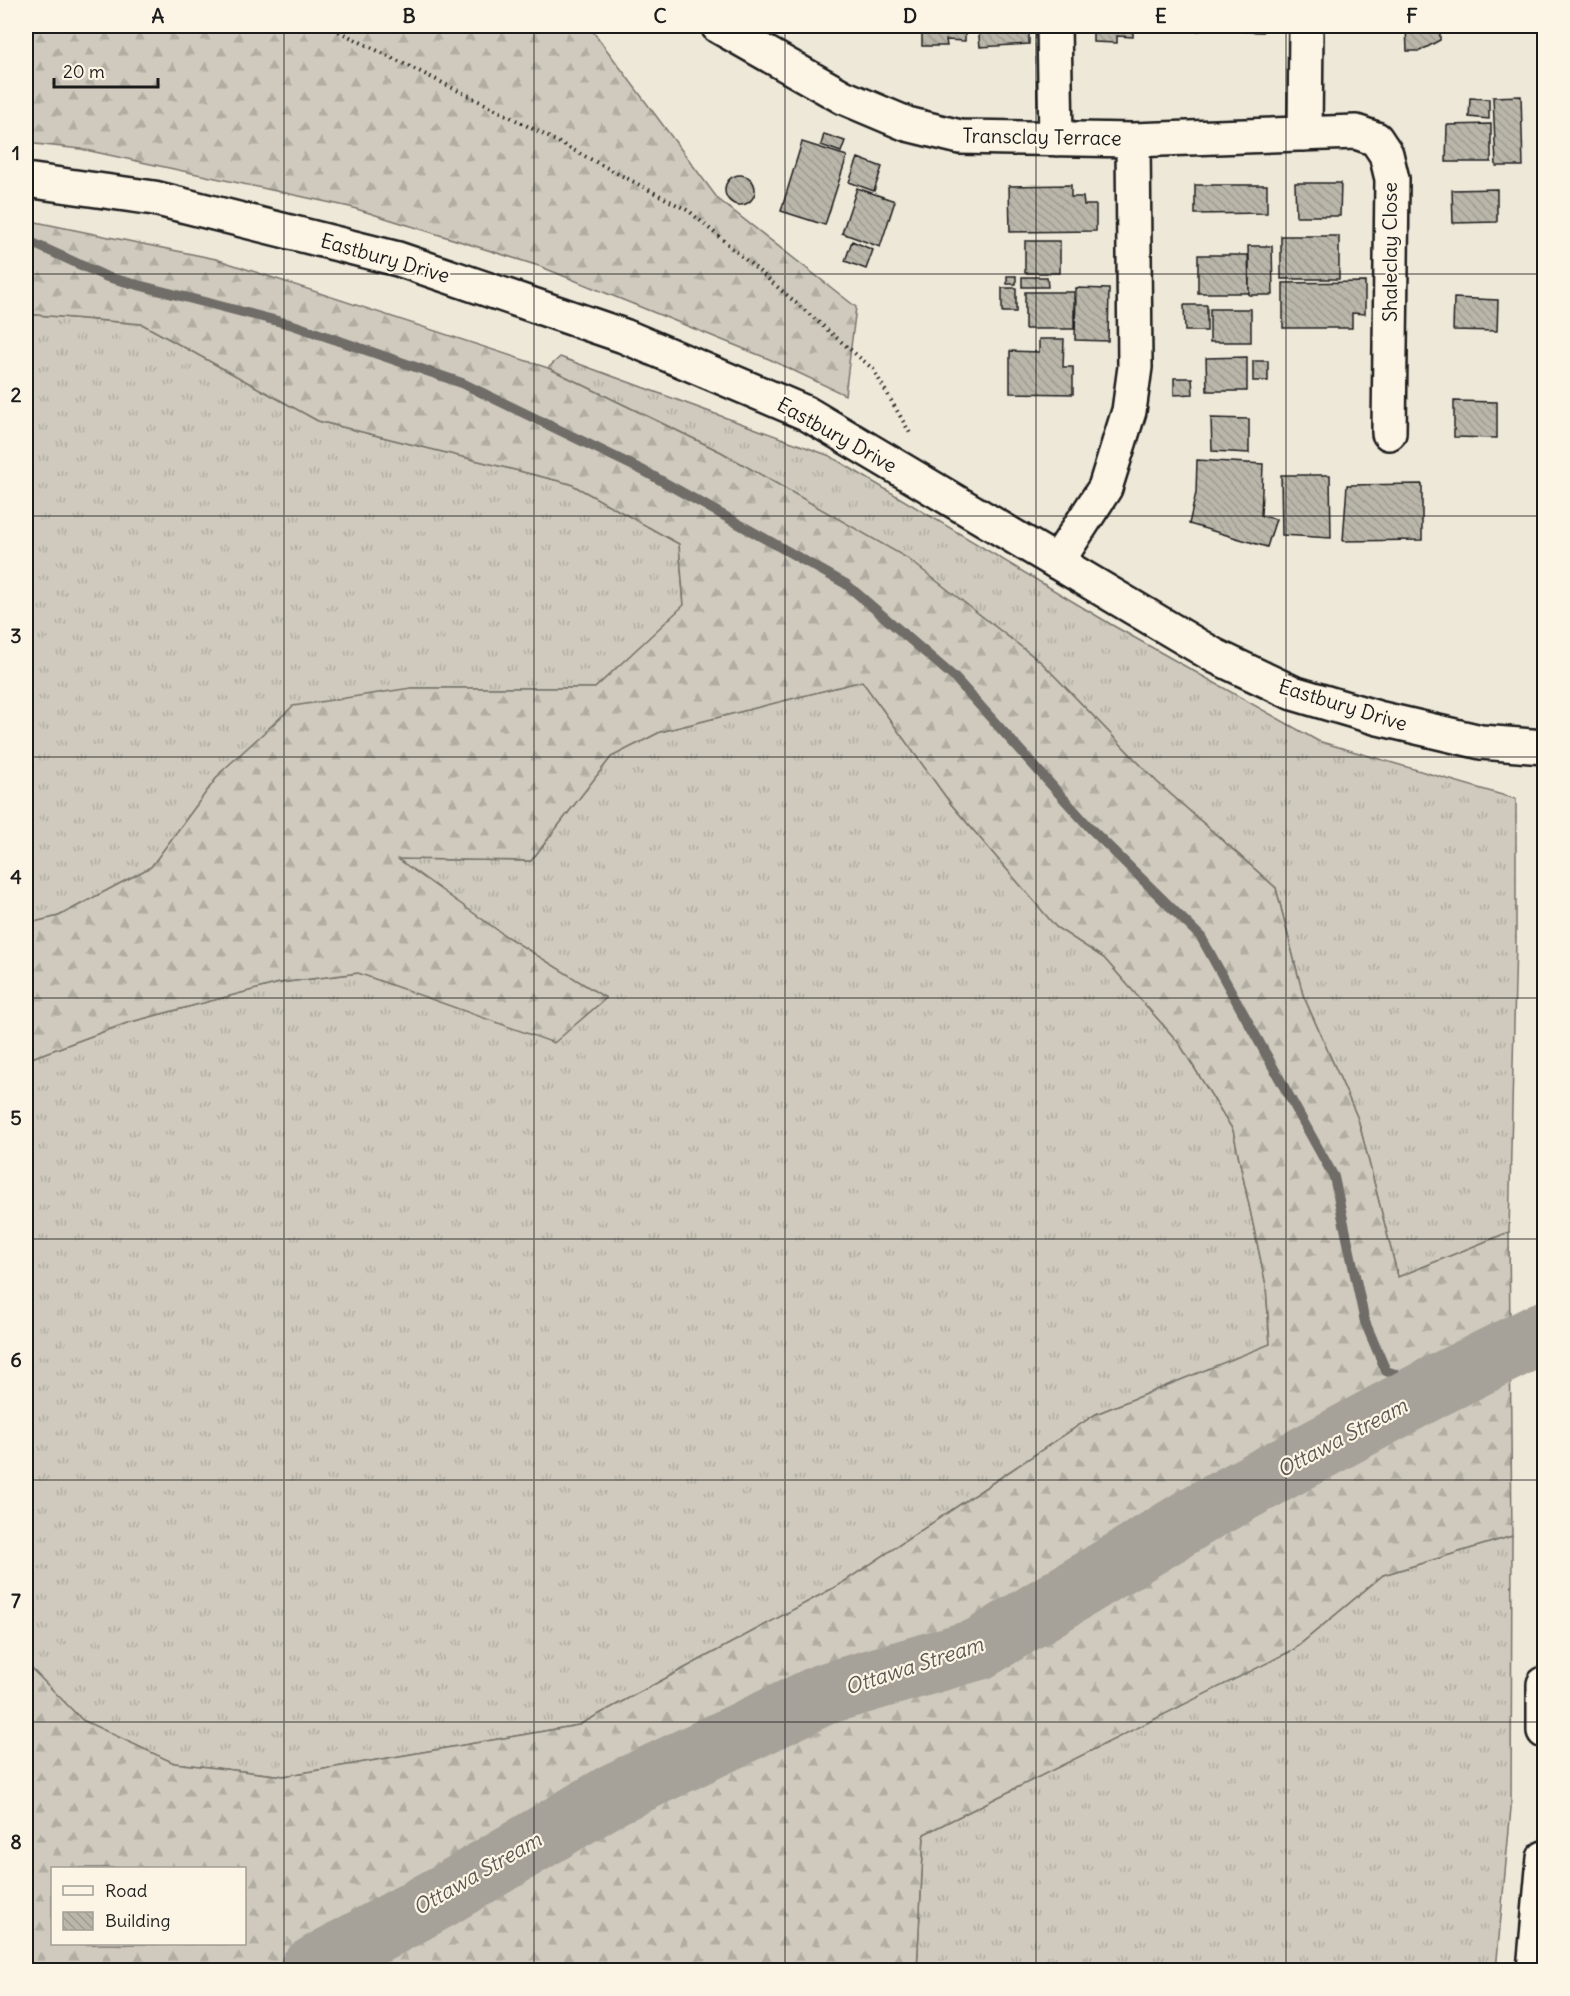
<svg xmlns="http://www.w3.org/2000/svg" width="1570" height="1996" font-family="Delius,sans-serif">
  <defs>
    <pattern id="grass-tufts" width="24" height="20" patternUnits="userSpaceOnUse" patternTransform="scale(1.5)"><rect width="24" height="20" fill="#cfcabd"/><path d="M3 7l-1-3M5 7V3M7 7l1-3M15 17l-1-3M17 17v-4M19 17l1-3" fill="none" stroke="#b1ada2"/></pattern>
    <pattern id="forest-firs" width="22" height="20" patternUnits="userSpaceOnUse" patternTransform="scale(1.5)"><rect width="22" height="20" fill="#cfcabd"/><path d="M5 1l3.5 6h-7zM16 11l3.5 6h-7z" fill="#b1ada2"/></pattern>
    <pattern id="building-back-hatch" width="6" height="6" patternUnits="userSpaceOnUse" patternTransform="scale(1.5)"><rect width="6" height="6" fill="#bab6aa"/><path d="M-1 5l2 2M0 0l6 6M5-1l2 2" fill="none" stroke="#9f9c92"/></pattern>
  </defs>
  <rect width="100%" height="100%" fill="#eee8d9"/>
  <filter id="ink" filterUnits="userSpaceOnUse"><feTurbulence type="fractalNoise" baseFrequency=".0167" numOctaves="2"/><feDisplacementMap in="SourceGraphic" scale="12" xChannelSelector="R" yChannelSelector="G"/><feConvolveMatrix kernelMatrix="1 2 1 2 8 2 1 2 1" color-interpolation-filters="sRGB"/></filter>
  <g filter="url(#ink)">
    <path fill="url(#grass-tufts)" stroke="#76736c" stroke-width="1.5" d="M26,314l116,10 176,97 253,63 108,60 5,62 -89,82h-184l-190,84 -70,95 -92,49 -33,8z
      M560,357l270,99 282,169 206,116 198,58v141l-7,292 -111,45 -40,-158 -55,-124 -27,-107 -119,-106 -115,-119 -136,-105 -185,-106 -173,-84z
      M862,681l89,123 105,123 48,31 75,85 54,87 33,155 4,60 -174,69 -257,171 -260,140 -295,51 -111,-13 -91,-43 -56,-57v-603l101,-37 152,-40 80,-10 195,69 52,-44 -99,-61 -110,-78 134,2 80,-104 49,-25z
      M1512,1536l-1,272 -15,162h-579l7,-136 369,-184 90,-75z"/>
    <path fill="url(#forest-firs)" stroke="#76736c" stroke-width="1.5" fill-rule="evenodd" d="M26,26h563l129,173 138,108 -11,88 -76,-36 -230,-93 -189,-59 -269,-58 -55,-6z
      M26,220l190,39 332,109 173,84 186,106 135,105 115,119 119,106 27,107 55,124 40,158 111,-45 3,304 -129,39 -90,75 -369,184 -7,136h-891v-307l56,57 92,43 110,13 295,-51 260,-140 257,-171 174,-70 -4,-59 -33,-155 -54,-87 -75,-85 -48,-31 -105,-123 -89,-123 -202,51 -49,25 -80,104 -133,-2 109,78 99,61 -52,45 -196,-70 -79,10 -152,40 -101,37v-136l33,-8 92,-49 70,-95 72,-66 118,-18h184l89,-83 -5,-61 -108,-60 -253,-63 -176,-97 -116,-10zM52,1868h192v76h-192z"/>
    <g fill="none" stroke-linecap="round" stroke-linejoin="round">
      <path stroke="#6f6c67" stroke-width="10" d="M26,240l81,37 186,48 169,58 182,88 202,113 109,94 136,151 110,108 133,240 31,145 21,49 48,16"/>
      <path stroke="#a7a299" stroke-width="62" d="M310,1970l11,-7 122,-67 171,-102 210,-100 155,-45 224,-137 231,-125 110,-55"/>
    </g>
    <path fill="url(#building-back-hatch)" stroke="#1c1c1c" stroke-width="1.5" d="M922,26h43v15l-19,-1 1,6h-25z
      M978,26h51v18l-49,3z
      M1093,26h40v11l-16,-1v7l-24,-1z
      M1169,26h30v5l-31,-2z
      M1234,26h30l-1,6 -29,-1z
      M1382,26h58v14l-20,11h-13l-1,-25z
      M1521,96l2,70h-27l-3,-69z
      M1470,98l19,1v20l-20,-2z
      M1491,124v38h-45l1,-37z
      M824,134l21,7 -4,11 -20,-7z
      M802,142l45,14 -22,69 -44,-14z
      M858,158l24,9 -8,24 -25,-9z
      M725 190a15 15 0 1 1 30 0a15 15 0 1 1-30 0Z
      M1295,183h46l-1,33h-44z
      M1071,185v12h12l1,8h12v26l-86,1 -1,-46z
      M1195,185h72v28l-72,1z
      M857,188l38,13 -15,46 -38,-14z
      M1497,189v33l-44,1 -1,-33z
      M1281,236h58v43h-58z
      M852,241l21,9 -7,19 -21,-8z
      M1025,241h35v32h-35z
      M1248,246h24l1,49h-24z
      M1198,255h51v38h-51z
      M1007,276h9v8h-9z
      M1022,277h25l1,10h-26z
      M1365,282v32l-13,-1v15h-69v-45z
      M1002,288h14v24h-14z
      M1076,288l33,1 -1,52 -33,-1z
      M1025,292h49v37h-49z
      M1454,298l44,2 -1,31 -44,-1z
      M1184,305h23v26h-22z
      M1210,309h41v33h-41z
      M1039,339h25l-1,28h10v27l-63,-1v-42l29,1z
      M1247,357v34h-40l-1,-33z
      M1253,361h15v20h-15z
      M1174,378h18l1,16 -19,1z
      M1454,401l43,1v36l-43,-1z
      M1211,418l38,1v34l-37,-2z
      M1197,460l66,4 -2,52 15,3 -9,28 -78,-23 7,-31z
      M1281,475h49l1,63 -49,-3z
      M1422,484v56l-79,1 4,-56z"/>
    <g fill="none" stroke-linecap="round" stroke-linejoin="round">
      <defs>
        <path id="street" d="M718,26l125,71 64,27 53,13 173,3 223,-8 20,7 10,15 6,25 -3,254
          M1054,26l2,113
          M1305,134l1,-108
          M1057,562l48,-74 24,-77 6,-44 -2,-227"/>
        <path id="secondary" d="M26,180l128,18 244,61 226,77 182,77 409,243 78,37 85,25 103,24 63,5
          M1544,1684v47
          M1534,1970l10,-112"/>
      </defs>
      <use href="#street" stroke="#1c1c1c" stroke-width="38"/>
      <use href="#secondary" stroke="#1c1c1c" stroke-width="38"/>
      <path stroke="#1c1c1c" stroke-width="4" stroke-dasharray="1.5 4.5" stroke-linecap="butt" d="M328,26l169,84 192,101 184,158 37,64"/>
      <use href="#street" stroke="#fcf5e5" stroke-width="33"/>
      <use href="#secondary" stroke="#fcf5e5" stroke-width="33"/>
    </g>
  </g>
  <path fill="none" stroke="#1c1c1c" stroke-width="1.5" stroke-opacity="0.55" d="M284,26v1944M534,26v1944M785,26v1944M1036,26v1944M1286,26v1944M26,274h1518M26,516h1518M26,757h1518M26,998h1518M26,1239h1518M26,1480h1518M26,1722h1518"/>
  <g text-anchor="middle" stroke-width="4.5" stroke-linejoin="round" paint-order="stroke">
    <g font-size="20" fill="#1c1c1c" stroke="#fcf5e5">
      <text transform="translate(1042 137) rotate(1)" y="7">Transclay Terrace</text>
      <text transform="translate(1390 252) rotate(-90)" y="7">Shaleclay Close</text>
      <text transform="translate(385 258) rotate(16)" y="7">Eastbury Drive</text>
      <text transform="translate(837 435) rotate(29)" y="7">Eastbury Drive</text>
      <text transform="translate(1343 705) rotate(17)" y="7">Eastbury Drive</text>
    </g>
    <g font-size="21" font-style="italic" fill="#5b5854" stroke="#fcf5e5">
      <text transform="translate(1342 1438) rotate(-28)" y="7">Ottawa Stream</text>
      <text transform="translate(914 1666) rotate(-18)" y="7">Ottawa Stream</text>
      <text transform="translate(477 1874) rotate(-30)" y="7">Ottawa Stream</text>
    </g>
  </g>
  <rect width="1570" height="1996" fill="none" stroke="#fcf5e5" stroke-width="66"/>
  <rect x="51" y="1867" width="195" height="78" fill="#fcf5e5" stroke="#a29e95" stroke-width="1.5"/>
  <rect x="63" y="1886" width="30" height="9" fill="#fcf5e5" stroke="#a29e95" stroke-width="1.5"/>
  <text x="105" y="1897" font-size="18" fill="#1c1c1c">Road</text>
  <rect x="63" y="1912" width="30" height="18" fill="url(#building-back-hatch)" stroke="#a29e95" stroke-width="1.5"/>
  <text x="105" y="1927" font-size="18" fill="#1c1c1c">Building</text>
  <path d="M54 78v9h104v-9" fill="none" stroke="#1c1c1c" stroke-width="3"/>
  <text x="63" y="78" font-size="18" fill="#1c1c1c" stroke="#fcf5e5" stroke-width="4.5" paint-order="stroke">20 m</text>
  <rect x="33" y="33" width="1504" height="1930" fill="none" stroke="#1c1c1c" stroke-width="2"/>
  <g font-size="20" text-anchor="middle" font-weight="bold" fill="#1c1c1c">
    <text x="158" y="23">A</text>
    <text x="409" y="23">B</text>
    <text x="660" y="23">C</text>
    <text x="910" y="23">D</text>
    <text x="1161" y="23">E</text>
    <text x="1412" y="23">F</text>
    <text x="16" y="160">1</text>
    <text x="16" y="402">2</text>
    <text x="16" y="643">3</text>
    <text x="16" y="884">4</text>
    <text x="16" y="1125">5</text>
    <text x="16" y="1367">6</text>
    <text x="16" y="1608">7</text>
    <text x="16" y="1849">8</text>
  </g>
</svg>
